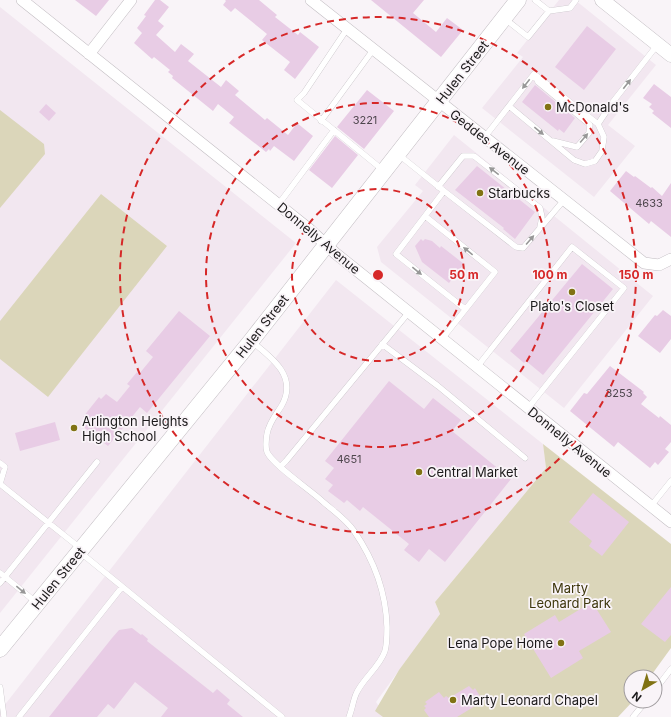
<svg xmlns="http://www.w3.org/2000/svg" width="671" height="717" font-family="Inter,sans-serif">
  <rect width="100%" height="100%" fill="#f9f4f8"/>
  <path fill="#f2e7f0" d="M559,0h16l81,65 -48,60 27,21 -41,51 -112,-89 41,-51 -6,-4z
    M0,7l296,236 -296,370z
    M454,135l199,161 -89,112 -183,-146 -4,-15 46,-56 -8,-6z
    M336,280l207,164 3,24 -111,134 5,12 -64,88 10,15h-386v-6z"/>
  <path fill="#dbd6ba" d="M0,110l44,34 1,10 -45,54z
    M101,194l66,52 -119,151 -48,-38v-38z
    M543,444l128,100v104l-21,29h-19v24h2l-15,16h-235l-8,-6 24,-41 41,-56 -5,-12 111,-134z"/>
  <path fill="#e8cce5" d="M75,0h34l-13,16z
    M155,0h5l9,7 -11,14 6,5 -8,9 19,17 6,-8 13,10 -6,7 33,26 5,-7 13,11 -4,4 30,25 2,-2 21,17 9,-12 16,13 -19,25 -20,-15 -4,5 -1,-2 -3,3 -37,-29 5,-6 -16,-13 -5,7 -41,-33 1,-2 -5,-4 2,-2 -16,-13 -2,2 -18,-16 8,-10 -5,-5 9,-12 -2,-1z
    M225,0h34l18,15 -2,2 23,18 2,-3 19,15 -24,32 -11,-9 6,-8 -28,-22 5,-6 -32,-26 -4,4 -8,-7 3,-4z
    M371,0h53l-11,13 23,19 11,-14 16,12 -22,27z
    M587,26l29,23 -32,41 -29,-23z
    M654,84l17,13v31l-19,-15 2,-2 -5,-4 3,-3 -9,-6z
    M535,85l40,33 -11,15 -5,-4 -1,2 -36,-29z
    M367,90l27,21 -30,38 -27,-22z
    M46,104l10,9 -7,8 -10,-9z
    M335,136l23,19 -26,33 -23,-18z
    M477,166l58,46 -20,27 -12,-10 1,-1 -49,-38z
    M626,171l8,6 1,-1 16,12 1,-1 10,9 9,-13v54l-20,-16 -2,3 -39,-33z
    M421,239l2,2 2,-2 7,2 8,7 1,-2 23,18 -15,19 -27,-21 -7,-16z
    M582,264l31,25 -70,86 -17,-14 -2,2 -14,-12z
    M663,310l8,6v23l-11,14 -22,-17 17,-21 2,1z
    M179,311l31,25 -63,77 -7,-6 -32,39 -27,-21 4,-6 -2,-2 16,-20 2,2 5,-5 11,8 13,-16 -3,-2 10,-12 2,2 14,-17 -7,-6z
    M610,366l34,26 -1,1 4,4 -6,7 18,14 1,-2 11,9v17l-6,7 4,3 -11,13 -3,-3 -5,6 -32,-26 -4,5 -44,-36 14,-18 3,1z
    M389,381l35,28 9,-11 28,22 -9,11 59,48 -66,83 -16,-13 -10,13 -15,-12 5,-6 -46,-37 -3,4 -13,-11 -3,3 -16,-12 5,-6 -8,-6 9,-11 -9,-7z
    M55,422l5,18 -40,11 -5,-18z
    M593,493l36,29 -27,34 -13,-10 3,-5 -23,-19z
    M671,587v48l-6,7 -24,-18z
    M592,602l19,30 -32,19 4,7 -32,20 -27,-44 31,-19 4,7z
    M132,628l9,7 1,-1 6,5 -1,2 66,52 4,-4 13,11 -3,4 16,13h-82l7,-9 -33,-26 -21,27 -6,-5 -11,13h-48l63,-79 7,-8z
    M469,686l4,4 2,-2 6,10 -3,1 2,4 -23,14h-28l-5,-7 2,-2 -2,-2 3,-2 -2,-2 14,-10 5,6 2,-2 3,2z"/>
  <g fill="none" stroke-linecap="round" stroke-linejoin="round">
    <defs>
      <path id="service" d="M535,0l14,11
        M504,18l24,19 21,-26 21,-3 6,-8
        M347,29l-43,64 -7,7 87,71
        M535,76l3,6 52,43 -1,8 -12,14 -24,-6
        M509,106l65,54 11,4 10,-3 7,-10 2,-14 -6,-13 14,-21 46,-59
        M321,121l52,-71
        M484,138l50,-64 64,50
        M399,155l45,36 -19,25
        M438,187l25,-31h11l66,52 2,9 -2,10
        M444,191l72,56 7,1 41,-48
        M278,205l56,-75
        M442,339l53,-67 -70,-56 -29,38 69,55
        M251,341c20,16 47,35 31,64 -6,10 -13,17 -15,29 -1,6 -2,12 0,18 6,13 42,37 54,48 11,10 25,19 33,31 20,29 32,62 33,96 0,8 0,17 -2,24 -6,17 -22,27 -29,43 -3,7 -4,16 -7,23
        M382,344l56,42 87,72
        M477,367l95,-120 52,41 -96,120
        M0,463l5,4 -5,17 80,64
        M280,467l6,-6 123,-149
        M651,506l20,-25
        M81,553l201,164
        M0,573l37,30
        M0,583l97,-121
        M0,687l4,30
        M655,690l16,-21
        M19,717l103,-130
        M633,717l13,-16"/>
      <path id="minor" d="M22,0l287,229 26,24 336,269
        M311,0l333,263 15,2 12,-6
        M89,54l42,-54"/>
      <path id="tertiary" d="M602,0l69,55"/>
      <path id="secondary" d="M0,649l251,-308 267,-341"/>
    </defs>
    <use href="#service" stroke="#c2bdc2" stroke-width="6"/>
    <use href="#minor" stroke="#c2bdc2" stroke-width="12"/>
    <use href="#tertiary" stroke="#c2bdc2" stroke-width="15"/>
    <use href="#secondary" stroke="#c2bdc2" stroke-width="17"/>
    <use href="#service" stroke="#fff" stroke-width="5.5"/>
    <use href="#minor" stroke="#fff" stroke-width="11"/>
    <use href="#tertiary" stroke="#fff" stroke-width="14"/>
    <use href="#secondary" stroke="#fff" stroke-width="16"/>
  </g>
  <defs><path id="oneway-solid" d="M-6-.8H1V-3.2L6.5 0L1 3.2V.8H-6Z"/></defs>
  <g fill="#989898">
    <use href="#oneway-solid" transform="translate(526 84) rotate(128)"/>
    <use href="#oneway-solid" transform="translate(627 84) rotate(-52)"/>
    <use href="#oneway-solid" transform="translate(539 131) rotate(39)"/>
    <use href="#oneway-solid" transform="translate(584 138) rotate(-50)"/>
    <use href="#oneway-solid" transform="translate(494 171) rotate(-142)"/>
    <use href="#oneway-solid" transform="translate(530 240) rotate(-49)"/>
    <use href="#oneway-solid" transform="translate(468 251) rotate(-141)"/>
    <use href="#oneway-solid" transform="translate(417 271) rotate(39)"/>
    <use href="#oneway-solid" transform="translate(21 590) rotate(39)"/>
  </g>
  <g fill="none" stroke="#d62828" stroke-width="2" stroke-dasharray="7 5">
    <circle cx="378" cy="275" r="86"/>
    <circle cx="378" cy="275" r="172"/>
    <circle cx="378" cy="275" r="258"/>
  </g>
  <g fill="#807213" stroke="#f9f4f8" stroke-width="1.5">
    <circle cx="548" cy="107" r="4"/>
    <circle cx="480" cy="193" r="4"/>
    <circle cx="572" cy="292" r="4"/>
    <circle cx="74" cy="428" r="4"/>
    <circle cx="419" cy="472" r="4"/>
    <circle cx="561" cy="643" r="4"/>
    <circle cx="453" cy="700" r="4"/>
  </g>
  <g text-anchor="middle" stroke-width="3.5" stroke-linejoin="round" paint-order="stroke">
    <g font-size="11" fill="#4e464d">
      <text x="365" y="124">3221</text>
      <text x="649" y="207">4633</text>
      <text x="619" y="397">3253</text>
      <text x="349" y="463">4651</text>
    </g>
    <g font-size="13" fill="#1b191a" stroke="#f9f4f8">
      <text transform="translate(462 72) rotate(-52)" y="5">Hulen Street</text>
      <text transform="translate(490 142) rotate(38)" y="5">Geddes Avenue</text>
      <text transform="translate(319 238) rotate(40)" y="5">Donnelly Avenue</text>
      <text transform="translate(262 326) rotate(-52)" y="5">Hulen Street</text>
      <text transform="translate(570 442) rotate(39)" y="5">Donnelly Avenue</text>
      <text transform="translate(58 578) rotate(-51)" y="5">Hulen Street</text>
    </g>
    <g font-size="13" fill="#1b191a" stroke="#f9f4f8" text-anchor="start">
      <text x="556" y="112">McDonald's</text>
      <text x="488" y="198">Starbucks</text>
      <text x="572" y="311" text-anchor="middle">Plato's Closet</text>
      <text x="82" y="426">Arlington Heights<tspan x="82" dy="15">High School</tspan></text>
      <text x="427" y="477">Central Market</text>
      <text x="553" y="648" text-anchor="end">Lena Pope Home</text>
      <text x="461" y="705">Marty Leonard Chapel</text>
    </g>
    <g font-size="13" fill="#3d360b" stroke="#f9f4f8">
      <text x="570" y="593">Marty<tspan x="570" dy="15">Leonard Park</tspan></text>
    </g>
  </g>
  <circle cx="378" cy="275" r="6" fill="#d62828" stroke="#f9f4f8" stroke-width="2"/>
  <g font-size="12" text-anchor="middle" font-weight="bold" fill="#d62828" stroke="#f9f4f8" stroke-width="3.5" stroke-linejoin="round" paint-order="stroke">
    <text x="464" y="279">50 m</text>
    <text x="550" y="279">100 m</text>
    <text x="636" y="279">150 m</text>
  </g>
  <g transform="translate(643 689) rotate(218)"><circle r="19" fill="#f9f4f8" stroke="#a09c9f"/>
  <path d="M0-3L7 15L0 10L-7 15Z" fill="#807213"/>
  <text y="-6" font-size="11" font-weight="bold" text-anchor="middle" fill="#1b191a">N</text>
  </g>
</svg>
